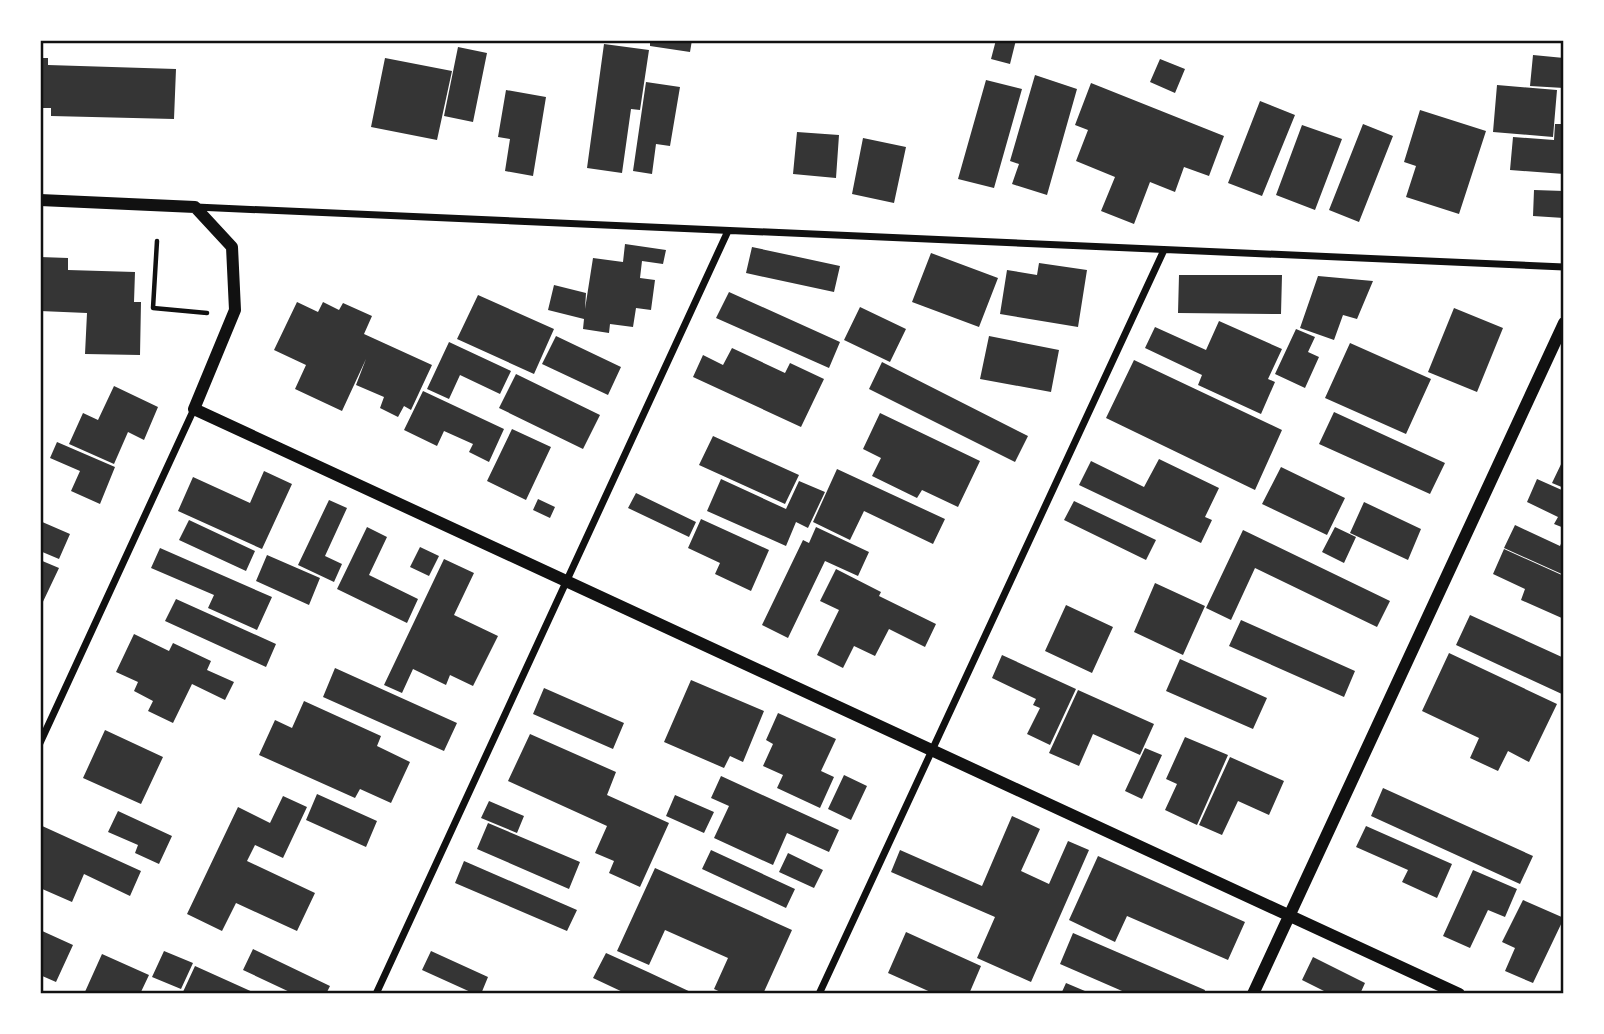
<svg xmlns="http://www.w3.org/2000/svg" width="1604" height="1034" font-family="'DM Sans',sans-serif">
  <rect width="100%" height="100%" fill="#fff"/>
  <path fill="#353535" d="M650,40h42l-2,12 -40,-6z
    M996,40h20l-6,24 -19,-5z
    M604,44l45,6 -9,60 -9,-1 -9,64 -35,-5z
    M458,47l29,6 -14,69 -29,-6z
    M1533,55l31,3v30l-34,-2z
    M40,58h8v7l128,4 -2,50 -123,-3v-8h-11z
    M385,58l67,13 -15,69 -66,-13z
    M1160,59l25,10 -10,24 -25,-11z
    M1035,75l42,14 -30,106 -35,-11 7,-20 -9,-3z
    M986,80l36,9 -28,99 -36,-9z
    M646,82l34,5 -10,59 -14,-2 -4,30 -19,-3z
    M1091,83l133,53 -15,40 -25,-9 -9,25 -25,-10 -16,42 -33,-13 14,-34 -39,-16 12,-31 -13,-5z
    M1497,85l60,5 -4,47 -60,-5z
    M506,90l40,7 -13,79 -28,-5 5,-32 -12,-2z
    M1260,101l35,14 -33,81 -34,-13z
    M1420,110l66,21 -27,83 -53,-17 10,-31 -12,-4z
    M1363,124l30,12 -34,86 -30,-12z
    M1555,124h9v50l-54,-4 3,-33 41,3z
    M1302,125l40,14 -27,71 -39,-15z
    M797,132l42,3 -3,43 -43,-4z
    M863,138l43,9 -12,56 -42,-9z
    M1534,190l30,1v27l-31,-2z
    M625,244l41,6 -3,14 -21,-3 -2,17 15,2 -4,30 -15,-2 -3,19 -23,-3 -1,9 -26,-4 1,-10 -36,-9 6,-25 32,8 -1,16 8,-51 30,4z
    M752,247l88,19 -6,26 -88,-19z
    M931,253l67,25 -19,49 -67,-25z
    M40,257l28,1v12l67,2 -1,30h7l-1,53 -55,-1 2,-41 -47,-2z
    M1039,263l48,7 -9,57 -78,-13 7,-44 30,5z
    M1179,275h103l-1,39 -103,-1z
    M1318,276l55,5 -16,38 -14,-4 -9,25 -34,-12z
    M729,292l111,50 -11,26 -113,-50z
    M478,295l76,34 -20,45 -77,-35z
    M297,302l21,10 5,-10 16,8 4,-7 29,13 -8,18 68,31 -21,45 -7,-4 -6,11 -18,-9 4,-11 -28,-12 10,-26 -24,52 -47,-22 11,-24 -32,-15z
    M860,307l46,22 -16,33 -46,-22z
    M1454,308l49,20 -26,64 -49,-20z
    M1219,321l63,28 -14,30 7,3 -14,32 -63,-29 4,-10 -57,-27 10,-21 51,23z
    M1296,329l19,8 -7,15 11,5 -14,31 -30,-14z
    M556,336l65,31 -13,28 -66,-31z
    M989,336l70,14 -8,42 -71,-13z
    M449,342l62,29 -11,23 -40,-19 -11,24 -22,-10z
    M1350,343l81,36 -25,55 -81,-36z
    M732,348l53,25 5,-10 34,16 -23,48 -108,-50 10,-22 20,10z
    M1134,360l148,70 -27,60 -149,-72z
    M882,362l146,74 -13,26 -146,-73z
    M516,374l84,41 -17,34 -84,-41z
    M114,386l44,21 -14,33 -16,-8 -14,32 -45,-20 14,-31 15,7z
    M423,391l81,38 -15,33 -20,-10 4,-8 -29,-13 -7,15 -33,-16z
    M1334,412l111,51 -15,31 -111,-50z
    M880,413l100,48 -22,46 -36,-17 -5,8 -45,-22 9,-18 -18,-9z
    M512,429l39,18 -25,53 -39,-19z
    M713,436l86,39 -14,29 -86,-39z
    M57,442l58,25 -15,37 -29,-13 9,-20 -30,-13z
    M1564,458v30l-12,-5z
    M1159,459l60,29 -14,29 7,3 -11,23 -122,-58 12,-24 53,26z
    M1281,467l64,31 -18,37 -65,-31z
    M837,469l108,50 -12,25 -69,-33 -14,29 -37,-18z
    M264,471l28,13 -30,65 -84,-38 15,-34 57,26z
    M721,479l65,30 13,-28 26,11 -17,36 -12,-6 -10,24 -79,-35z
    M1537,479l27,12v37l-10,-4 4,-7 -31,-15z
    M636,493l60,29 -7,15 -61,-29z
    M538,499l17,8 -5,11 -17,-8z
    M329,500l18,8 -22,48 17,8 -8,18 -36,-17z
    M1074,501l82,39 -10,20 -82,-40z
    M1364,502l57,27 -13,31 -58,-27z
    M701,519l68,31 -18,41 -36,-17 5,-11 -32,-15z
    M189,520l66,31 -9,20 -67,-31z
    M40,521l30,13 -11,25 -19,-8z
    M1515,525l45,21 4,-9v38l-60,-27z
    M367,527l20,10 -18,38 49,24 -11,24 -70,-34z
    M816,527l53,25 -11,24 -33,-15 -37,77 -26,-13 41,-85 6,3z
    M1335,527l21,10 -12,26 -22,-11z
    M1243,530l147,71 -13,26 -122,-59 -24,52 -25,-12z
    M420,547l19,9 -10,20 -19,-9z
    M160,548l112,49 -15,33 -49,-22 6,-13 -63,-27z
    M1504,549l60,27v43l-43,-19 4,-11 -32,-15z
    M267,555l53,23 -11,27 -53,-24z
    M444,559l30,14 -20,42 44,21 -25,50 -23,-11 -4,10 -33,-16 -11,24 -18,-8z
    M40,560l19,8 -19,40z
    M836,569l45,23 -2,4 57,28 -11,23 -36,-18 -14,27 -21,-10 -11,22 -26,-13 22,-45 -19,-9z
    M1155,583l50,23 -22,49 -49,-23z
    M176,599l100,45 -10,23 -101,-46z
    M1066,605l47,22 -21,46 -47,-22z
    M1470,615l94,43v37l-108,-50z
    M1241,620l114,51 -11,26 -115,-51z
    M134,634l35,17 4,-8 38,18 -4,9 27,12 -9,18 -33,-16 -19,39 -25,-12 5,-10 -19,-10 4,-9 -22,-10z
    M1449,653l108,51 -28,58 -21,-11 -10,20 -28,-13 9,-20 -57,-27z
    M1002,655l74,34 -26,56 -23,-11 13,-26 -7,-3 3,-6 -44,-21z
    M1180,659l87,39 -14,31 -87,-38z
    M335,668l122,55 -13,28 -121,-54z
    M691,680l73,31 -21,51 -13,-6 -6,12 -60,-26z
    M544,688l80,35 -11,26 -80,-35z
    M1078,690l76,34 -14,31 -47,-21 -14,32 -30,-13z
    M304,701l77,35 -4,10 33,16 -19,41 -31,-14 -5,9 -96,-43 16,-35 17,8z
    M778,713l58,26 -15,32 13,6 -14,31 -43,-20 6,-13 -20,-9 10,-22 -7,-4z
    M105,730l58,27 -22,47 -58,-26z
    M530,734l86,38 -9,23 62,28 -29,64 -31,-14 5,-12 -19,-8 12,-27 -99,-45z
    M1185,737l43,18 -31,70 -32,-15 12,-26 -11,-5z
    M1145,748l17,7 -20,44 -17,-8z
    M1230,757l54,24 -15,34 -31,-14 -16,34 -23,-10z
    M844,775l23,11 -16,34 -23,-11z
    M721,776l118,54 -10,22 -42,-19 -14,32 -59,-27 15,-32 -18,-8z
    M1383,788l150,68 -13,28 -149,-68z
    M317,794l60,27 -11,26 -60,-27z
    M675,795l39,17 -10,21 -38,-17z
    M283,796l24,11 -24,51 -28,-13 -8,16 68,32 -18,38 -61,-28 -14,28 -35,-17 51,-107 32,16z
    M489,801l35,15 -7,17 -36,-15z
    M118,811l54,25 -13,28 -24,-11 3,-8 -30,-13z
    M1012,816l28,13 -19,42 28,13 19,-43 21,9 -58,132 -54,-24 18,-41 -104,-45 9,-22 82,36z
    M488,823l92,39 -11,27 -92,-40z
    M40,825l101,46 -11,25 -46,-22 -12,28 -32,-14z
    M1366,826l86,38 -15,34 -35,-16 6,-12 -52,-23z
    M711,850l84,39 -9,19 -84,-39z
    M788,853l35,17 -9,18 -35,-16z
    M1098,856l147,66 -17,38 -101,-44 -12,26 -46,-22z
    M464,861l113,49 -10,21 -112,-48z
    M655,868l137,62 -29,64h-38l-11,-5 14,-31 -63,-28 -16,35 -32,-14z
    M1473,870l44,19 -12,28 -17,-7 -18,38 -27,-12z
    M1523,900l41,18 -31,65 -28,-12 10,-23 -13,-6z
    M40,930l33,15 -17,37 -16,-7z
    M906,932l75,34 -12,28h-34l-47,-21z
    M1073,933l132,57 -1,4h-75l-69,-30z
    M253,949l77,37 -4,8h-32l-51,-24z
    M164,951l29,12 -12,26 -29,-12z
    M431,951l57,26 -7,17h-6l-53,-24z
    M606,953l42,19 47,22h-68l-34,-16z
    M102,954l47,21 -9,19h-56z
    M1313,957l52,26 -5,11h-30l-28,-14z
    M195,966l62,28h-75z
    M1066,983l26,11h-31z"/>
  <g fill="none" stroke-linecap="round" stroke-linejoin="round">
    <path stroke="#111" stroke-width="4.5" d="M157,241l-4,67 54,5"/>
    <path stroke="#111" stroke-width="7" d="M196,207l1368,60
      M40,743l154,-334
      M376,994l352,-763
      M819,994l345,-744"/>
    <path stroke="#111" stroke-width="12" d="M40,200l155,7 37,40 3,63 -41,99 1265,585
      M1253,994l311,-671"/>
  </g>
  <rect width="1604" height="1034" fill="none" stroke="#ffffff" stroke-width="84"/>
  <rect x="42" y="42" width="1520" height="950" fill="none" stroke="#111" stroke-width="2.5"/>
</svg>
